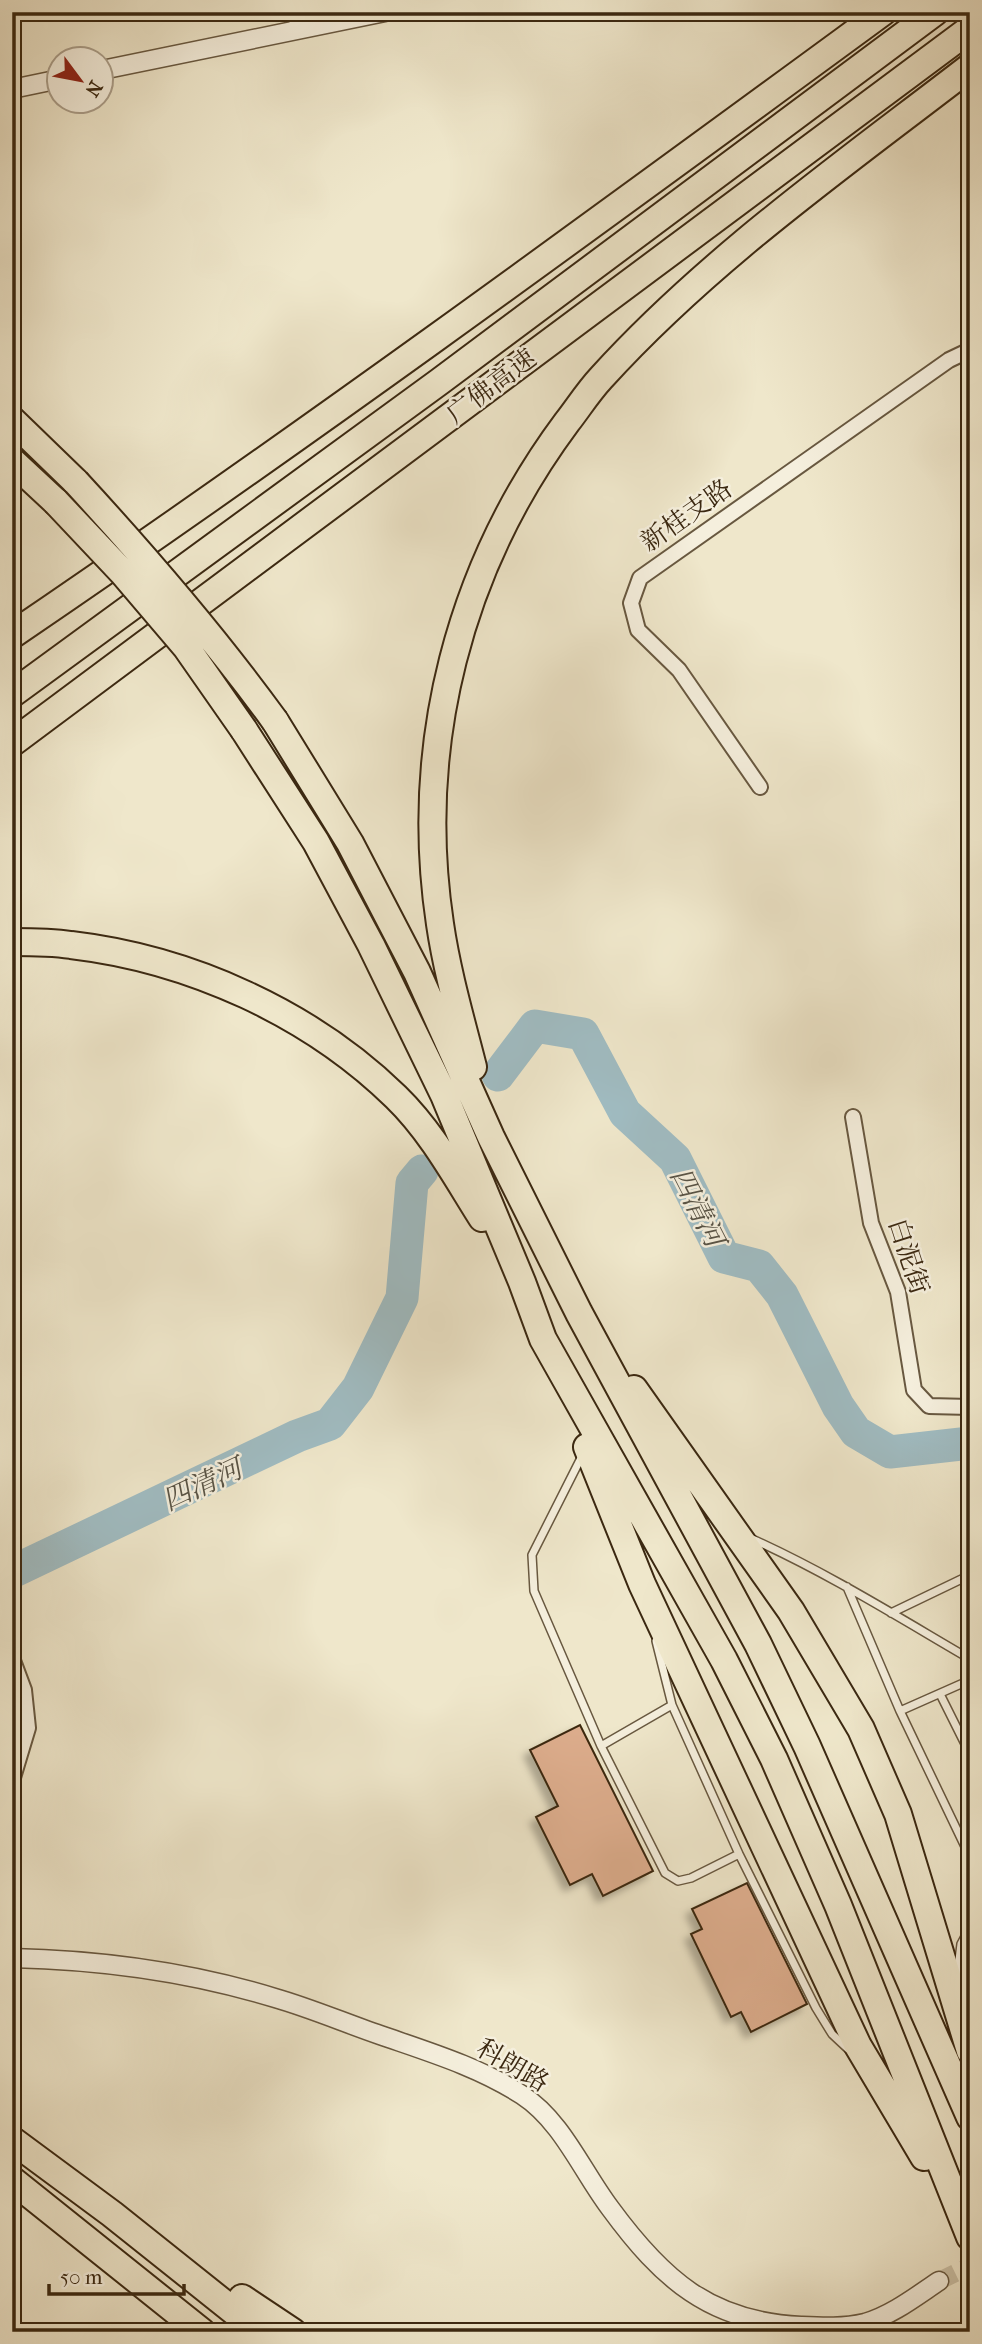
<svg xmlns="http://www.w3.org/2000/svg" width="982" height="2344" font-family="'IM FELL French Canon','Noto Serif SC',serif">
  <defs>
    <filter id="shadow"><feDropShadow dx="-6" dy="6" stdDeviation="3.5" flood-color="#0004"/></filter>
  </defs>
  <rect width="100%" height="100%" fill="#efe7cb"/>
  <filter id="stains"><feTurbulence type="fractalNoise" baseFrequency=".00286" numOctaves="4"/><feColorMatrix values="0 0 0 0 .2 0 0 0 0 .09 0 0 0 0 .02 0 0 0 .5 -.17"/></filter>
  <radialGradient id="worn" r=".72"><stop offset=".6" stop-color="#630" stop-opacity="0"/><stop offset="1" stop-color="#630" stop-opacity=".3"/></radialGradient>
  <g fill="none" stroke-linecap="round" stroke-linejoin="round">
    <path stroke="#a0bcc2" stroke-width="33" d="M498,1075l37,-49 48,8 42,79 50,46 49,98 35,9 23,29 56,111 18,26 34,20 80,-9
      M12,1572l285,-136 33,-12 28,-36 44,-90 10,-115 10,-12"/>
  </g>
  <path fill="#deae8e" stroke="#3b2811" stroke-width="2" filter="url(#shadow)" d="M580,1725l73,146 -50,25 -11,-22 -22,11 -34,-68 22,-11 -28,-56z
    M747,1883l60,121 -56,28 -10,-20 -10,5 -40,-83 11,-5 -10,-20z"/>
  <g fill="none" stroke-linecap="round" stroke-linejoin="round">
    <path stroke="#cbc1a6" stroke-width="18" stroke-dasharray="18 9" stroke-linecap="butt" d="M939,2281l31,-15"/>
    <defs>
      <path id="service" d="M583,1454l-51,101 2,36 67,155 64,127 13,8 13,-3 48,-24
        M750,1538c76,34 148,79 220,121
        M847,1587l53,124 70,146
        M891,1613l79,-38
        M656,1641l16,64 67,149 77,154 16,26 16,15
        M940,1694l30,60
        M900,1711l70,-31
        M601,1746l71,-41
        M957,1976l4,-32 9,-17"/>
      <path id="minor" d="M295,12l3,18
        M760,787l-81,-117 -41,-40 -7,-27 9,-25 309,-218 21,-10
        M853,1117l18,106 27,69 16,98 15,16 41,1
        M12,1658l12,32 4,38 -16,53"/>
      <path id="tertiary" d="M102,70l283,-58
        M12,89l48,-10
        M12,1958c89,2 178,14 263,40 35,10 70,25 105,37 49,17 99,32 142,60 40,26 60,76 88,113 52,71 100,114 191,118 22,1 42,2 64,-3 27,-8 50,-26 74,-42"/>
      <path id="motorway" d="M12,420l64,62
        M12,461l44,41
        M12,635c296,-201 583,-412 871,-623
        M12,694l427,-312 496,-370
        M275,721l75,122 67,129 74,165 88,176 179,331 49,102 163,371
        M244,730l72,112 55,103 73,150 78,187 21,57 181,321 50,99 64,146 132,332
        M12,743l958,-714
        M12,942c19,0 39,0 59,3 119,14 239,68 325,152 36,35 60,80 86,121
        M473,1067c-12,-47 -26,-95 -33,-143 -27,-179 19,-357 127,-502 11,-14 21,-30 34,-44 108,-119 242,-213 369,-311
        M634,1389l157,222 70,118 37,85 72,237
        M587,1447l55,137 216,462 66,111
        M12,2140l100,74 148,118
        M12,2180l190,152
        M242,2298l51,34"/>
    </defs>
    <use href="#service" stroke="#685840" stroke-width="10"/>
    <use href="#minor" stroke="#685840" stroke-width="18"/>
    <use href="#tertiary" stroke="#685840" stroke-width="21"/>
    <use href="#motorway" stroke="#3b2811" stroke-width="30"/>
    <use href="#service" stroke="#f5efdd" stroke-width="7"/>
    <use href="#minor" stroke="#f5efdd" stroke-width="14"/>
    <use href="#tertiary" stroke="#f5efdd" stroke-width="18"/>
    <use href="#motorway" stroke="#efe7cb" stroke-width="26"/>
    <defs>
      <path id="motorway-bridge" d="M76,482c71,77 138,155 199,239
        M56,502l67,71 63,74 58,83"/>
    </defs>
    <use href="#motorway-bridge" stroke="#3b2811" stroke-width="30" stroke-linecap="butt"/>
    <use href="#motorway-bridge" stroke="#efe7cb" stroke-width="26"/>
  </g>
  <g text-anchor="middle" stroke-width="5" stroke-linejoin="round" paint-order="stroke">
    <g font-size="26" fill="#3b2811" stroke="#f5efdd">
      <text transform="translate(491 386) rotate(-37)" y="9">广佛高速</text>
      <text transform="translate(686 515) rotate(-35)" y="9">新桂支路</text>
      <text transform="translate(909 1256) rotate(72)" y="9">白泥街</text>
      <text transform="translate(513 2065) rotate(30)" y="9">科朗路</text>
    </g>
    <g font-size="28" font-style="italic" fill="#595446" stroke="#f5efdd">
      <text transform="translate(698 1207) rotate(63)" y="10">四清河</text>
      <text transform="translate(202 1484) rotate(-25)" y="10">四清河</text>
    </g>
  </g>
  <rect width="982" height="2344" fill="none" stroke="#efe7cb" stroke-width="42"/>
  <rect x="14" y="14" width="954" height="2316" fill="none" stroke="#3b2811" stroke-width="3.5"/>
  <rect x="21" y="21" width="940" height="2302" fill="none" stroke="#3b2811" stroke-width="2"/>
  <g transform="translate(80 80) rotate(122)"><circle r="33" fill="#f5efdd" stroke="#ab9f8b" stroke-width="2"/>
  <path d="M0-5L12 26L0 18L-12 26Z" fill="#8f2418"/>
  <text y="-10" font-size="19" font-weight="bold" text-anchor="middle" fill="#3b2811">N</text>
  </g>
  <path d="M49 2284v10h135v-10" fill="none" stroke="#3b2811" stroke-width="3.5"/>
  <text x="60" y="2284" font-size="21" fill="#3b2811" stroke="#f5efdd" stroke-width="5" paint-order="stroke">50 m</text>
  <rect width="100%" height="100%" filter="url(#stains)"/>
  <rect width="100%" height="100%" fill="url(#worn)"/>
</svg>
